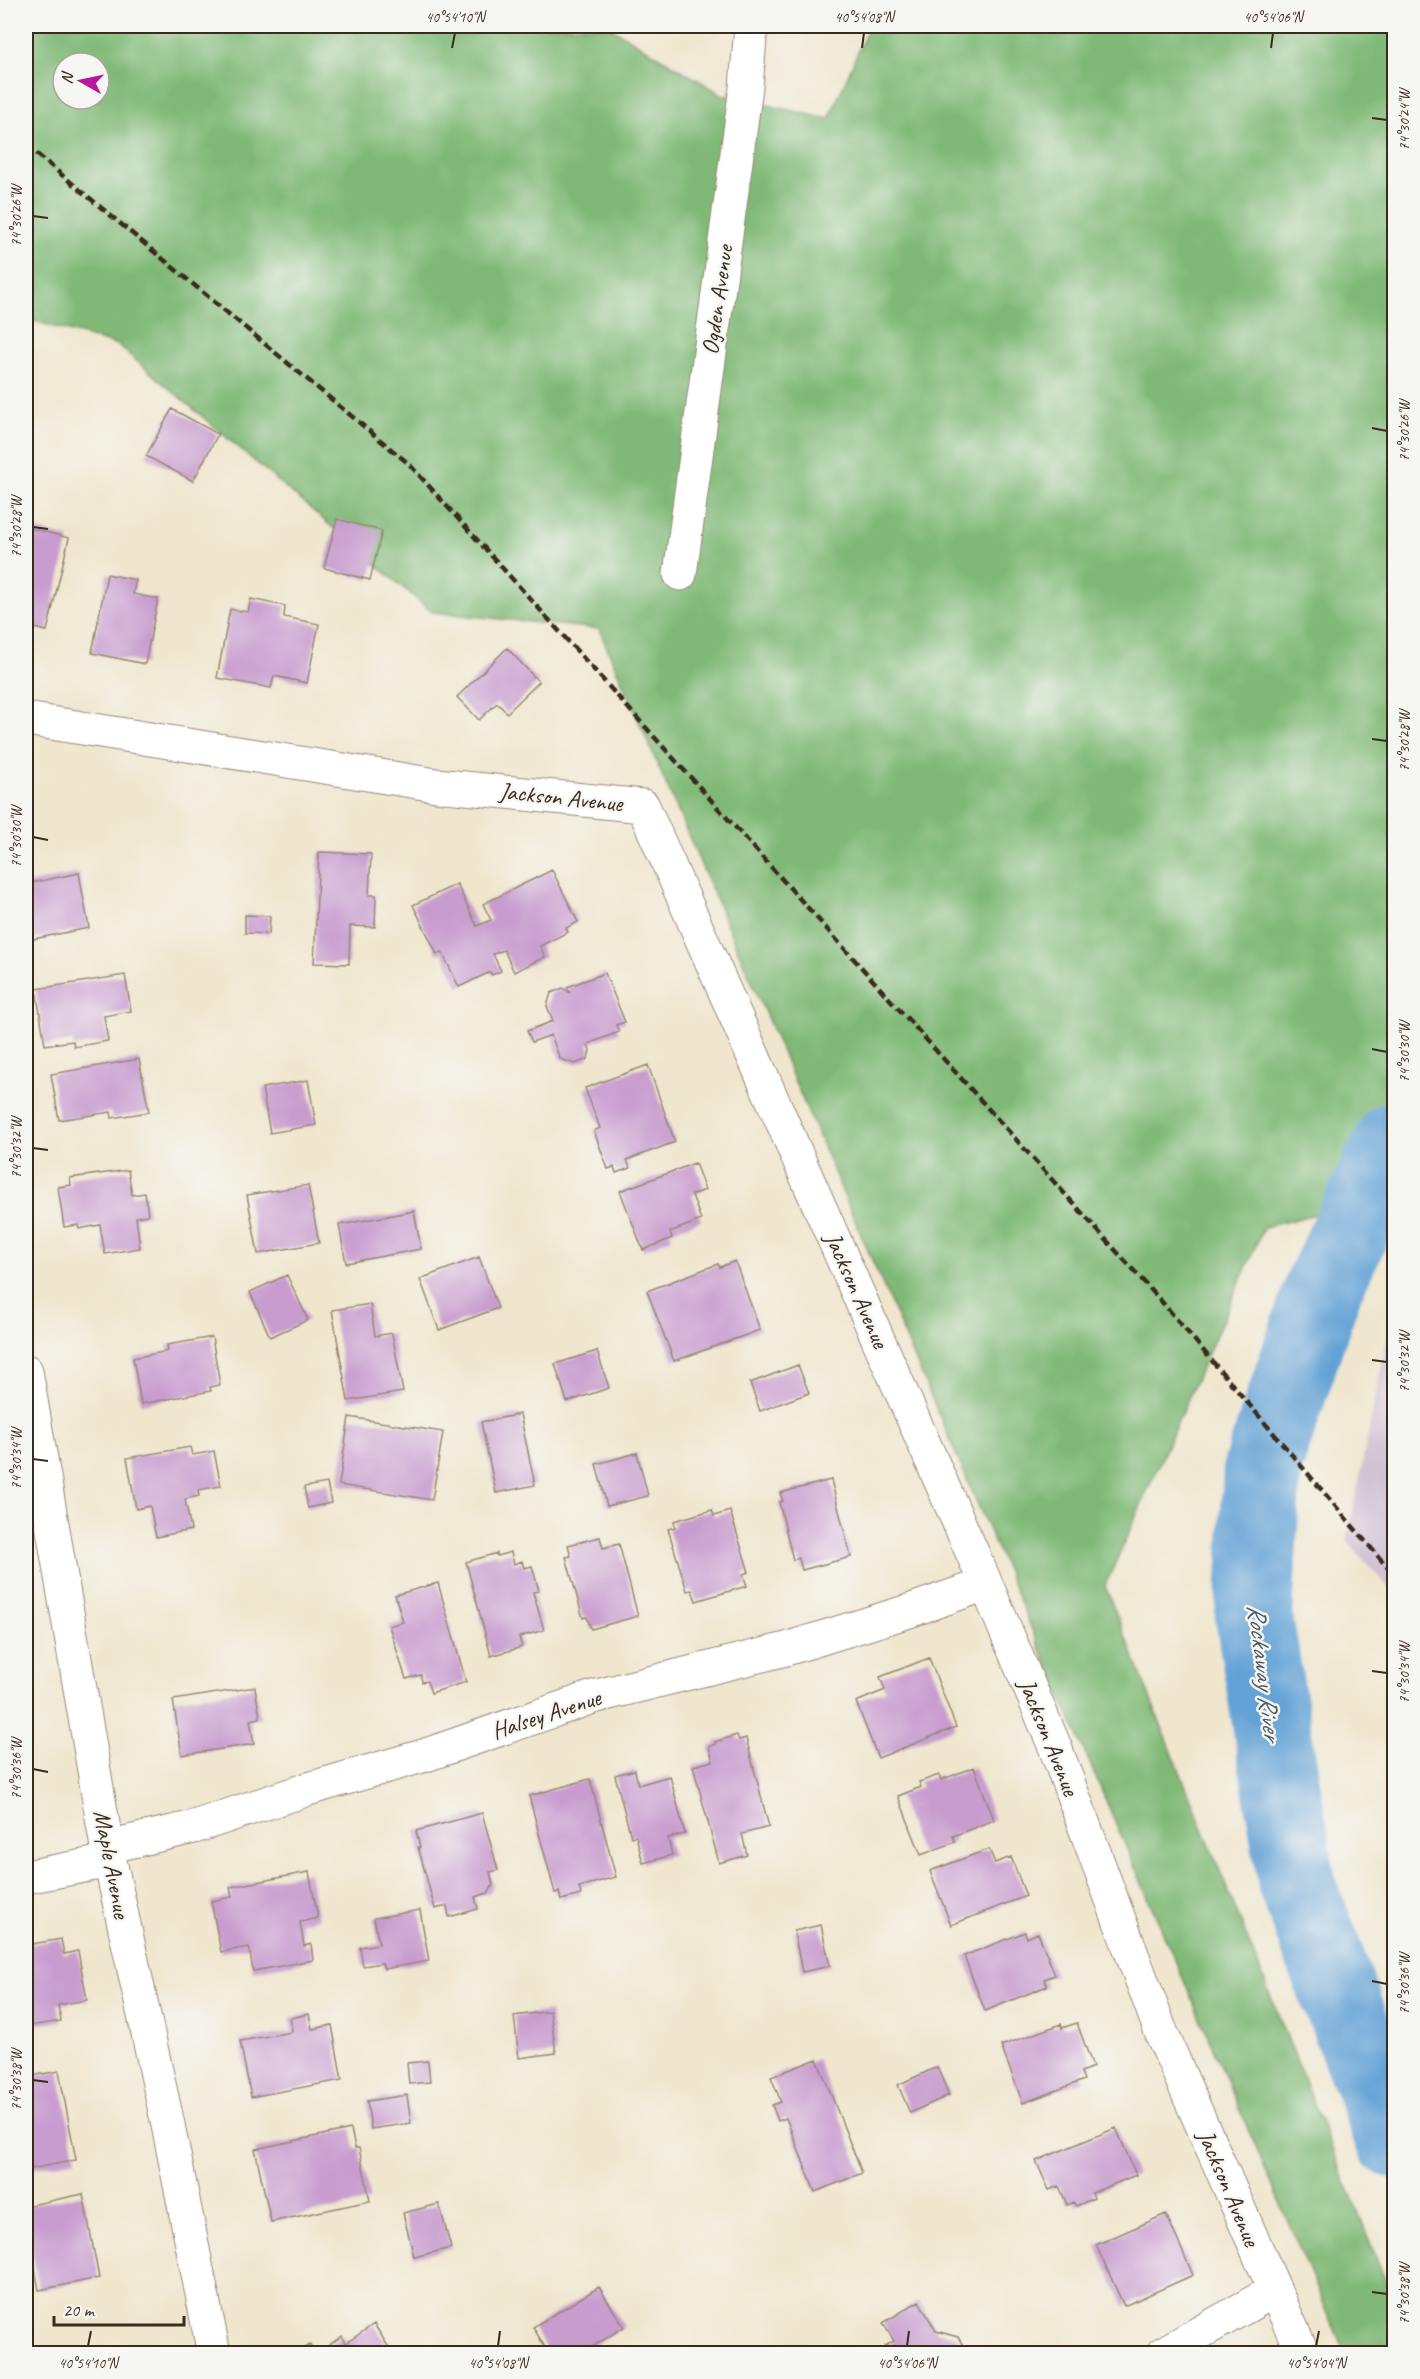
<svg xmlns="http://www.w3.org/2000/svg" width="1420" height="2379" font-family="Caveat,sans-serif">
  <rect width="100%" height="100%" fill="#f6f6f2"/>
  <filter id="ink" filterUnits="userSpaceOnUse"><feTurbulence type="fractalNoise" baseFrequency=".0167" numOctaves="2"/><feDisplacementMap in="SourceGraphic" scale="12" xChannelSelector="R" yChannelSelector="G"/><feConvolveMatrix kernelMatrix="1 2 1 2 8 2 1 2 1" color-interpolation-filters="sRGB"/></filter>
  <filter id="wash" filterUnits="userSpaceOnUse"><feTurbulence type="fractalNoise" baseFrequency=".008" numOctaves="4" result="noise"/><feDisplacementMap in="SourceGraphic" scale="24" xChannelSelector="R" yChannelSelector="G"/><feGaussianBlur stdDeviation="1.35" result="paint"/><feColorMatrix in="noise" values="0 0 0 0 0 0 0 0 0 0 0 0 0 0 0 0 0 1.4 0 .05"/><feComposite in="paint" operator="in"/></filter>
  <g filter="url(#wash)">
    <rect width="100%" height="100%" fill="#f0e6ce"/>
    <path fill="#cebed1" d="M1394,1303v291l-47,-53z"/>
    <path fill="#80b977" stroke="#5e724a" stroke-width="1.5" fill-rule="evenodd" d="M26,26h582l115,69 106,24 40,-93h525v1169l-130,32 -159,359 289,716v51h-49l-746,-1724 -167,-17 -314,-267 -92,-26zM63,63h36v36h-36z"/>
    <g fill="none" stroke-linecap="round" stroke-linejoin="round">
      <path stroke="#64a2d6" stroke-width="78" d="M1394,1140l-70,146 -62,182 -8,149 43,267 97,255"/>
    </g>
    <g id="blocks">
      <path fill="#c89ccf" d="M172,409l46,25 -25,47 -47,-25z
        M337,519l45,12 -12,49 -46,-12z
        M26,527l43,11 -22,93 -21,-5z
        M107,574l29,6 -3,14 25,5 -13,65 -53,-11z
        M251,599l34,7 -1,11 35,7 -12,59 -33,-7 -3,12 -54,-10 13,-69 18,3z
        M507,648l32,34 -32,31 -10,-10 -18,17 -22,-23z
        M319,852l52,2 -2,41h7l-1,32 -25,-1 -1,38 -35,-1z
        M552,870l26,52 -12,6 2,4 -28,14 5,11 -31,15 -10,-22 -11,4 8,17 -9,4 -2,-3 -31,15 -17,-35 -5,2 -24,-49 44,-21 20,42 14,-6 -8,-16z
        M79,873l10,55 -61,12 -2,-12v-44z
        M245,915l25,1 -1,18 -24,-1z
        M605,973l20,49 -9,3 3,7 -31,12 2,6 -2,9 -13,5 -15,-5 -9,-24 -19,7 -5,-11 26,-10 -6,-15 4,-13 12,-5 7,5 -3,-6z
        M125,975l6,36 -27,5 4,25 -34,6 -1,-6 -28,4 -9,-56z
        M139,1059l10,53 -37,6 -1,-6 -52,8 -8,-46z
        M648,1065l27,77 -48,18 3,8 -14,5 -2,-6 -6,2 -14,-38 6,-3 -15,-40z
        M308,1080l8,45 -46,8 -8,-45z
        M695,1163l10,27 -13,5 9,25 -31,12 2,6 -29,12 -23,-59z
        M128,1170l4,25 13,-2 3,22 -12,2 4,31 -35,6 -5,-29 -21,4 -1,-4 -14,2 -6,-40 13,-2 -1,-7z
        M308,1185l11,58 -61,11 -11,-59z
        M414,1211l7,38 -75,14 -7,-38z
        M479,1257l19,51 -59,22 -19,-51z
        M735,1261l25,69 -86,31 -27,-70 71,-27 2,3z
        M287,1275l21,45 -38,17 -20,-45z
        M370,1304l5,32 17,-3 11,59 -55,9 -16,-91z
        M212,1337l8,48 -10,2 1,4 -70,13 -8,-46 35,-7 -1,-6z
        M597,1351l12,37 -42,14 -12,-38z
        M798,1365l11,28 -49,18 -10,-28z
        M520,1414l15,71 -39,8 -15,-71z
        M349,1417l94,15 -11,68 -93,-15z
        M190,1447l2,8 22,-4 7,35 -23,4 1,6 -14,3 6,31 -35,7 -6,-31 -14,3 -9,-51z
        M637,1453l11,43 -41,10 -11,-42z
        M831,1480l20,77 -49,13 -3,-12 -6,2 -14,-58 4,-1 -3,-8z
        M327,1483l4,20 -23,5 -4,-21z
        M712,1510l2,6 16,-5 19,61 -6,2 4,12 -51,15 -4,-11 -5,1 -19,-62 7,-2 -1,-6z
        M600,1537l3,11 16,-4 19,72 -47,13 -4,-12 -4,1 -17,-61 5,-1 -3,-11z
        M511,1552l3,12 8,-3 2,7 8,-2 7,25 -6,1 11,38 -25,7 3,10 -31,9 -25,-94 31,-9v3z
        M438,1583l28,99 -35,11 -4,-12 -5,1 -1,-7 -15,4 -17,-53 14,-4 -8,-27z
        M929,1658l27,69 -78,31 -22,-56 29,-12 -5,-13z
        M255,1687l5,31 -10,2 4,24 -72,11 -9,-55z
        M737,1735l2,5 7,-2 23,89 -27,7 5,21 -28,8 -26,-97 20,-5 -4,-14 7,-3 -1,-2z
        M974,1767l20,53 -41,16 2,6 -34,13 -23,-59 23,-9 -2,-5 20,-7 2,5z
        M635,1770l3,15 32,-9 15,58 -17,4 4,17 -29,8 -7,-27 -5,1 -16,-62z
        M590,1779l26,98 -37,10 2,8 -20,5 -2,-8 -4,1 -26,-97z
        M26,1788l4,18 -4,1z
        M482,1813l16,57 -8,2 3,13 -5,8 -13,4 3,12 -29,8 -2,-11 -12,3 -17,-62h2l-4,-16z
        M989,1849l6,14 16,-6 15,39 -75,29 -21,-54z
        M309,1872l9,46 -18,4 4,24 7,-2 2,16 -60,11 -4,-24 -28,5 -10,-51 21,-4 -2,-10z
        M420,1910l9,51 -45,8 -2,-6 -19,3 -3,-19 19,-3 -5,-26z
        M821,1925l9,41 -28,6 -8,-41z
        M1025,1932l2,6 11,-5 17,42 -11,4 3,7 -62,25 -21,-55z
        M61,1939l3,15 14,-3 9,49 -29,5 3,16 -31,5 -4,-15v-66z
        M550,2011l6,42 -37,5 -5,-42z
        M309,2014l3,15 20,-4 10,55 -91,17 -11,-56 52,-9 -2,-14z
        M1077,2023l16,44 -12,5 3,8 -61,23 -22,-57 60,-22 1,4z
        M817,2059l45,114 -47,19 -29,-74 -8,3 -6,-16 9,-3 -10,-25z
        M428,2061l2,21 -21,2 -2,-21z
        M937,2067l12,28 -39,18 -12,-28z
        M59,2071l17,89 -50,10v-93z
        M407,2095l4,28 -40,6 -4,-28z
        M1116,2128l20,47 -44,18 2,5 -18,8 -3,-4 -6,3 -8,-19 -10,4 -13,-29z
        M351,2129l4,19h4l11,53 -99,21 -16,-73z
        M83,2194l16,84 -60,12 -13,-72v-12z
        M439,2204l12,44 -37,9 -11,-44z
        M1166,2214l27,61 -69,31 -28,-61z
        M599,2287l25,40 -43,27h-32l-16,-27z
        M919,2301l17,30 22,6 10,17h-78l-5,-8 9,-5 -11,-18z
        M374,2324l19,30h-77l26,-18 4,7z
        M310,2345l5,9h-28l8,-6 3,4z"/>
    </g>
  </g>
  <g filter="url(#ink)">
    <use href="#blocks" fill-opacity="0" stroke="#968876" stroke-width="1.5"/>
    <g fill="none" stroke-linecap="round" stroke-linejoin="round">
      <defs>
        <path id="minor" d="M680,574l66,-487 5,-61
          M26,719l410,66 207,21 343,778 69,163 106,285 142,322
          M26,1371l81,476 60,273 47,234
          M107,1847l87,-20 114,-38 118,-34 167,-58 193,-48 123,-38 77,-27
          M26,1877l84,-16
          M1162,2354l112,-63"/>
      </defs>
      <use href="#minor" stroke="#968876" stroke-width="35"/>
      <use href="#minor" stroke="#fff" stroke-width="33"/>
      <path stroke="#3b2a1e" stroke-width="4.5" stroke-dasharray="9 4.5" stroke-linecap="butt" d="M26,145l383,319 753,838 232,273"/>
    </g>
  </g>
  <path fill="none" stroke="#3b2a1e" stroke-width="2" d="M452,48l3,-15M862,48l2,-15M1271,48l2,-15M1372,118l15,2M33,216l15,2M1372,428l15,3M33,527l15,2M1372,739l15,2M33,837l15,3M1372,1049l15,3M33,1148l15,2M1372,1360l15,2M33,1459l15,2M1372,1671l15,2M33,1769l15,3M1372,1981l15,3M33,2080l15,2M1372,2292l15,2M88,2346l3,-15M498,2346l2,-15M907,2346l2,-15M1316,2346l3,-15"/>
  <g text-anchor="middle" stroke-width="5" stroke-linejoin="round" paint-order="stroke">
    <g font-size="24" fill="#3b2a1e" stroke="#f6f6f2">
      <text transform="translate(717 300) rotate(-82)" y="8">Ogden Avenue</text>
      <text transform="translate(561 797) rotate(6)" y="8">Jackson Avenue</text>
      <text transform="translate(857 1290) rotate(66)" y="8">Jackson Avenue</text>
      <text transform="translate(546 1714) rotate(-18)" y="8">Halsey Avenue</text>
      <text transform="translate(1049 1737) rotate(68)" y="8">Jackson Avenue</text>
      <text transform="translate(112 1864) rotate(79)" y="8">Maple Avenue</text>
      <text transform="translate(1229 2188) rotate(67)" y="8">Jackson Avenue</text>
    </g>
    <g font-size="26" font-style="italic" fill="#4b5a68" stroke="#f6f6f2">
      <text transform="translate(1265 1672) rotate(83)" y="9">Rockaway River</text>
    </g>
  </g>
  <rect width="1420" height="2379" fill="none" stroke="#f6f6f2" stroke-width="66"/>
  <g transform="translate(81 81) rotate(279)"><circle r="28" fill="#f6f6f2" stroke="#aba49d" stroke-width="1.5"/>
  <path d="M0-4.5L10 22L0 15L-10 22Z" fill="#b5179e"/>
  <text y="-9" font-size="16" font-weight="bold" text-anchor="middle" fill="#3b2a1e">N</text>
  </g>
  <path d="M54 2316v9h130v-9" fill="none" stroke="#3b2a1e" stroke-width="3"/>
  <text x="63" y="2316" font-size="18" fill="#3b2a1e" stroke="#f6f6f2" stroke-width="4.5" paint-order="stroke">20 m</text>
  <rect x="33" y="33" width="1354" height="2313" fill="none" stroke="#3b2a1e" stroke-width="2"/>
  <g font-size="15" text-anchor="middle" fill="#3b2a1e">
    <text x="455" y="22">40°54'10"N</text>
    <text x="864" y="22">40°54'08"N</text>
    <text x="1273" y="22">40°54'06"N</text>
    <text transform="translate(1404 120) rotate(-90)" y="5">74°30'24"W</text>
    <text transform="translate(16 216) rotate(-90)" y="5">74°30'26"W</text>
    <text transform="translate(1404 431) rotate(-90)" y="5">74°30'26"W</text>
    <text transform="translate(16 527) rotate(-90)" y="5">74°30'28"W</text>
    <text transform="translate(1404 741) rotate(-90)" y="5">74°30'28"W</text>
    <text transform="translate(16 837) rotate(-90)" y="5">74°30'30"W</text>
    <text transform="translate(1404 1052) rotate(-90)" y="5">74°30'30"W</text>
    <text transform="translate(16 1148) rotate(-90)" y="5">74°30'32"W</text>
    <text transform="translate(1404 1362) rotate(-90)" y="5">74°30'32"W</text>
    <text transform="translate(16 1459) rotate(-90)" y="5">74°30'34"W</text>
    <text transform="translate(1404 1673) rotate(-90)" y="5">74°30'34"W</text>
    <text transform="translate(16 1769) rotate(-90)" y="5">74°30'36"W</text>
    <text transform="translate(1404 1984) rotate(-90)" y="5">74°30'36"W</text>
    <text transform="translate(16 2080) rotate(-90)" y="5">74°30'38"W</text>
    <text transform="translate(1404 2294) rotate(-90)" y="5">74°30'38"W</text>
    <text x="88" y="2368">40°54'10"N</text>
    <text x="498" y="2368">40°54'08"N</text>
    <text x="907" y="2368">40°54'06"N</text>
    <text x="1316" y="2368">40°54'04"N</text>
  </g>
</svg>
